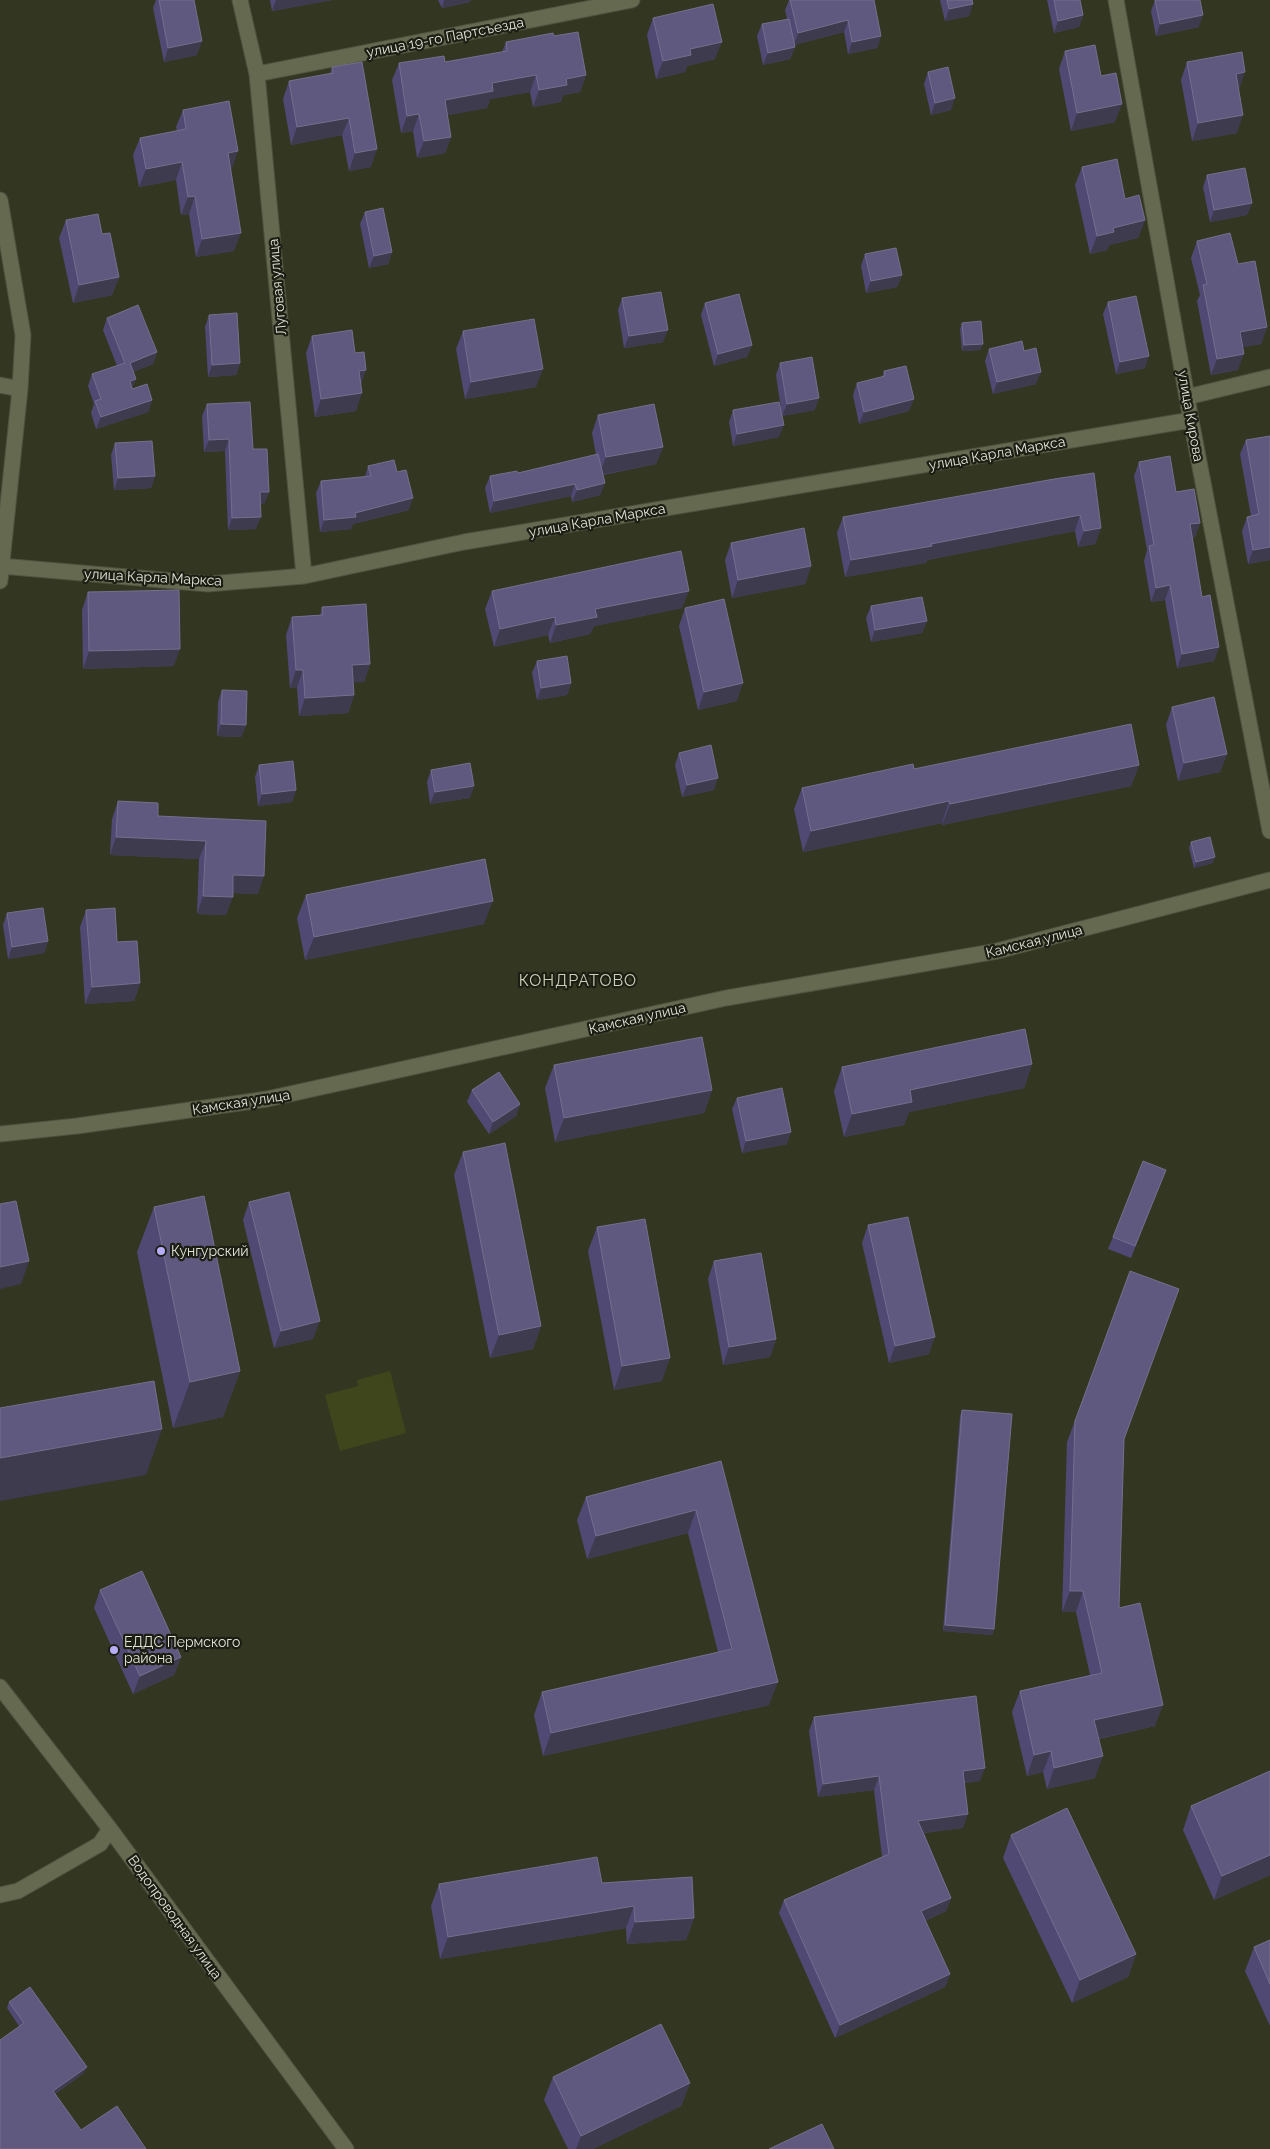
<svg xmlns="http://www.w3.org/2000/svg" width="1270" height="2149" font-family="Raleway,sans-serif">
  <rect width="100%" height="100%" fill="#333721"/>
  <path fill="#40461b" d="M390,1371l16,62 -66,18 -15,-56 33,-9 -1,-6z"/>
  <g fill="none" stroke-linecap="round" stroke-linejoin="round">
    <defs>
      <path id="street" d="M240,0l17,74 47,502
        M1116,0l75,420 79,411
        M257,74l375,-74
        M0,200l23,135 -3,54 -20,192
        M0,385l20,4
        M1187,397l83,-20
        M1,566l207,18 96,-8 160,-34 727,-122
        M0,1687l110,142 236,320
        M0,1895l18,-4 82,-47 10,-15"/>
      <path id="secondary" d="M0,1134l77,-8 190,-27 459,-101 271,-47 273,-71"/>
    </defs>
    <use href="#street" stroke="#4e523f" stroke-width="17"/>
    <use href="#secondary" stroke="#4e523f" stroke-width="17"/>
    <use href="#street" stroke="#646950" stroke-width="15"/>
    <use href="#secondary" stroke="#646950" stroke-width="15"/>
  </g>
  <path fill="#504974" d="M156,0h38l3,55 -33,7 -11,-54z
    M270,0h62l-60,11z
    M438,0h33l-1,2 -28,6z
    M789,0h85l7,36 -4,12 -29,6 -4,-22 -50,13 1,2 -5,12 -27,6 -6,-29 5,-12 25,-5 -2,-9z
    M940,0h32l-3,16 -24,5z
    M1047,0h33l3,15 -4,12 -25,6z
    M1155,0h45l-1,27 -43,9 -5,-25z
    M653,18l62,41 -28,7 -2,6 -29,7 -9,-44z
    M554,36l32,39 -6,17 -17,3 -2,7 -28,5 -3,-15 -40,7 -3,9 -40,7 4,22 -6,16 -28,5 -4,-27 -12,2 -9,-53 7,-17 46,-1 57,-10 4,-10z
    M1065,51l36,25 14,46 -44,9 -12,-62z
    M1187,62l52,28 -2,43 -45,8 -11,-61z
    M332,67l39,100 -22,4 -7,-36 -51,10 -8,-46 6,-18 41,-7z
    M928,72l23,38 -20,5 -7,-31z
    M183,110l49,59h-2l4,82 -38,6 -7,-43 -8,1 -5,-35 -37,7 -6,-32 7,-17 37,-7 -1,-4z
    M1082,167l43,32 20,21 -7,18 -29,7 -2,5 -17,4 -15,-69z
    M1207,175l45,28 -5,12 -37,7 -7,-35z
    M365,212l27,40 -4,12 -19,4 -9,-44z
    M66,220l36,14 17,43 -7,18 -39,8 -14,-65z
    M1197,241l41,23 29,63 -6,17 -18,3 -5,23 -27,5 -14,-74 3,-6 -9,-37z
    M865,254l37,21 -5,12 -31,6 -5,-27z
    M622,298l41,44 -39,6 -6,-38z
    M1108,302l37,66 -29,6 -13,-60z
    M705,303l47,42 -5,12 -33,9 -13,-51z
    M209,315l31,48 -4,12 -28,2 -3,-50z
    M107,318l50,34 -4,12 -20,8 3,7 -4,9 20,12 -4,12 -52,17 -5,-16 3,-9 -6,-18 4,-12 25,-8 -14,-36z
    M962,323l21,21 -3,6 -18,1 -2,-22z
    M463,331l73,56 -71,12 -9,-50z
    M312,336l43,17 6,33 -5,25 -41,6 -9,-64z
    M989,349l47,35 -43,10 -8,-33z
    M780,363l35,47 -33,6 -6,-41z
    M884,371l25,40 -50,13 -6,-29 4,-12 25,-6z
    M207,404l46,45 16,43 -5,12h-4l-4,25 -28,1 -3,-79 -21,1 -2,-36z
    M733,410l46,27 -46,9 -4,-24z
    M598,415l65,32 -7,17 -53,11 2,8 -5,12 -28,7 -1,-6 -81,17 -5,-25 5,-12 28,-3 78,-18 -4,-22z
    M1246,440l24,120 -22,4 -6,-33 5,-14 4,-1 -11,-62z
    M115,443l40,33 -4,12 -37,2 -3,-35z
    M1139,462l37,30 24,31 -5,14 -3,1 10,59 17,50 -5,14 -37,7 -12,-68 -14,2 -7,-41 3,-11 -13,-74z
    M368,466l29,6 12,38 -56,14 -2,5 -31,3 -4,-39 5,-12 44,-4z
    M1054,479l47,49 -6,16 -17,3 -3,-16 -148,29 -1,3 -81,14 -8,-44 6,-16z
    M731,543l80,23 -6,18 -73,14 -7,-38z
    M492,591l190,17 -88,18 -4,8 -40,9 -2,-8 -54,12 -9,-38z
    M88,592l86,74 -91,3 -1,-59z
    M871,606l56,15 -5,12 -51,9 -5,-24z
    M322,607l48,57 -6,18h-11l1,13 -6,18 -49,3 -2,-29 -7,1 -4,-53 6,-18 28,-2z
    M685,608l52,93 -39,9 -19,-84z
    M537,661l34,22 -4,12 -30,5 -5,-27z
    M222,690l24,35 -5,12 -24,-1 1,-34z
    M1172,707l55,47 -7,18 -42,9 -12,-56z
    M679,753l35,37 -32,7 -7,-32z
    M259,765l37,25 -4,12 -34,4 -3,-29z
    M1139,765l-8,21 -189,39v-2l-139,29 -9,-43 8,-21 112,-19z
    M431,770l39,28 -40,6 -3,-22z
    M118,801l40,15 108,5 -8,73 -25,-1 -7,22 -29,-1 2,-55 -89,-4 2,-36z
    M1191,842l22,21 -19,5 -5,-20z
    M306,895l178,29 -179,36 -8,-42z
    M86,910l31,32 23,41 -6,18 -49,3 -5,-77z
    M7,913l41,28 -4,12 -36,6 -5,-34z
    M1032,1064l-8,24 -115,24 -5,13 -60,12 -10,-46 8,-24z
    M554,1065l158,25 -8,23 -149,29 -10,-54z
    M472,1090l48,14 -4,12 -27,18 -22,-32z
    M737,1098l50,46 -45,9 -10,-44z
    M463,1152l78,174 -8,23 -43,9 -36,-183z
    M1166,1170l-35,88 -23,-9 5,-12z
    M249,1202l64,137 -39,9 -31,-128z
    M154,1207l86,164 -17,46 -50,11 -36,-176z
    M868,1225l61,129 -40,9 -27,-120z
    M597,1227l65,154 -48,9 -26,-139z
    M714,1261l62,78 -6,18 -47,8 -15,-86z
    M1130,1271l-6,168 -5,169 36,118 -56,13 -4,39 -48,11 -4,-17 -16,4 -15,-64 8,-21 70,-16 -14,-63h-14l5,-170z
    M962,1410l32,219 -2,6 -49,-4 17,-215z
    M721,1461l48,244 -226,51 -9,-41 8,-23 176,-40 -30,-119 -101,26 -10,-39 9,-23z
    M100,1590l81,67 -7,18 -41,19 -39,-86z
    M814,1717l166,64 -16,2 -1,45 -39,5 27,65 -5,13 -21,10 25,53 -5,13 -110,51 -56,-125 5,-13 98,-43 -8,-67 -56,7 -9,-66z
    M1270,1771v104l-56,25 -31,-70 8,-24z
    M1011,1835l125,119 -8,23 -56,26 -69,-145z
    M602,1883l92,35 -8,22 -59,4 -1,-16 -186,31 -9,-53 8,-22z
    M1270,1940v86l-25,-55 9,-24z
    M9,2002l75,71 -29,21 26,36 -81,19 19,-123 -12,-18z
    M553,2077l137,6 -9,23 -88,43h-25l-24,-49z"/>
  <path fill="#3e3b4f" d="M276,0h56l-60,11z
    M444,0h27l-1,2 -28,6z
    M973,4l-4,12 -24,5 4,-12z
    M1083,15l-4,12 -25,6 4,-12z
    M1203,15l-4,12 -43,9 4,-12z
    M848,20l-4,12 -50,13 4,-12z
    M881,36l-4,12 -29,6 4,-12z
    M202,41l-5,14 -33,7 4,-14z
    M722,42l-7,17 -28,7 -2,6 -29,7 7,-18 27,-12z
    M795,47l-5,12 -27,6 5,-12z
    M1245,72l-6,18 -10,1 7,-17z
    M536,75l-6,17 -40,7 -3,9 -48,9 6,-17 47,-17z
    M586,75l-6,17 -17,3 -2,7 -28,5 6,-17 27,-11z
    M955,98l-4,12 -20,5 4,-12z
    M1122,104l-7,18 -44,9 6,-18z
    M419,114l-6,17 -12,2 6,-17z
    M1243,115l-6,18 -45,8 6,-18z
    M349,118l-7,17 -51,10 6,-18z
    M451,137l-6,16 -28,5 7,-17z
    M377,149l-6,18 -22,4 6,-18z
    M238,151l-6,18 -11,2 7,-18z
    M182,162l-6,18 -37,7 7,-18z
    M195,196l-6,18 -8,1 7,-18z
    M1252,203l-5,12 -37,7 4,-12z
    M1145,220l-7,18 -29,7 -2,5 -17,4 7,-18 16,-8z
    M241,233l-7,18 -38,6 6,-18z
    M392,252l-4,12 -19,4 5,-12z
    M902,275l-5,12 -31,6 5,-12z
    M119,277l-7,18 -39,8 6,-18z
    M1267,327l-6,17 -27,5 6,-17z
    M668,330l-5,12 -39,6 5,-12z
    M983,344l-3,6 -18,1 2,-6z
    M752,345l-5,12 -33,9 4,-12z
    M157,352l-4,12 -27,11 4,-12z
    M1244,354l-6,16 -27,5 6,-16z
    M1149,356l-4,12 -29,6 4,-12z
    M240,363l-4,12 -28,2 4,-12z
    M543,369l-7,18 -71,12 6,-17z
    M366,370l-6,18 -1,-17z
    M1041,372l-5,12 -43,10 4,-12z
    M136,379l-5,12 -1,-10z
    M362,393l-6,18 -41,6 6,-18z
    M819,398l-4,12 -33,6 5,-12z
    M914,399l-5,12 -50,13 5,-12z
    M152,400l-4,12 -52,17 5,-12z
    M784,425l-5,12 -46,9 4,-12z
    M229,439l-4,12 -21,1 5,-12z
    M663,447l-7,17 -57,11 7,-18z
    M155,476l-4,12 -37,2 4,-12z
    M605,483l-5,12 -28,7 5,-12z
    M575,484l-4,12 -81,17 4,-12z
    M260,492h9l-5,12h-9z
    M413,498l-4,12 -56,14 -2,5 -31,3 4,-12z
    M1080,515l-5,16 -148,29 -1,3 -81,14 6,-17 80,-16z
    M261,517l-5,12 -28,1 4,-12z
    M1200,523l-5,14 -11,2 6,-15z
    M1101,528l-6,16 -17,3 6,-16z
    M1270,547v13l-22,4 5,-14z
    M811,566l-6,18 -73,14 6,-18z
    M1170,585l-5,15 -14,2 5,-14z
    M689,591l-7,17 -88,18 -4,8 -40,9 6,-18 39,-16z
    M555,617l-7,18 -54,12 6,-18z
    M927,621l-5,12 -51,9 4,-12z
    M1219,647l-5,14 -37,7 5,-14z
    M180,649l-6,17 -91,3 6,-18z
    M370,664l-6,18 -18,1 6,-18z
    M296,670h7l-6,17 -7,1z
    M571,683l-4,12 -30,5 4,-12z
    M743,683l-6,18 -39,9 6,-18z
    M354,695l-6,18 -49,3 6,-18z
    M221,724l25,1 -5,12 -24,-1z
    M1227,754l-7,18 -42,9 6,-18z
    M1139,765l-8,21 -189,39 8,-21z
    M718,778l-4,12 -32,7 5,-12z
    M474,786l-4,12 -40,6 5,-12z
    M296,790l-4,12 -34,4 4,-12z
    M949,801l-7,22 -139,29 8,-21z
    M116,837l90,4 -7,18 -89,-4z
    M1215,857l-2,6 -19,5 2,-6z
    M233,875l31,1 -6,18 -31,-1z
    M203,896l30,1 -7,18 -29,-1z
    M493,901l-9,23 -179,36 9,-23z
    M48,941l-4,12 -36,6 4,-12z
    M140,983l-6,18 -49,3 7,-17z
    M1032,1064l-8,24 -115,24 -5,13 -60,12 8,-23 58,-24z
    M712,1090l-8,23 -149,29 9,-24z
    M520,1104l-4,12 -27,18 4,-12z
    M791,1132l-4,12 -45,9 4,-12z
    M29,1261l-8,23 -21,5v-22z
    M320,1321l-7,18 -39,9 7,-17z
    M541,1326l-8,23 -43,9 9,-23z
    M935,1337l-6,17 -40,9 6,-17z
    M776,1339l-6,18 -47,8 6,-18z
    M670,1358l-8,23 -48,9 8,-24z
    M240,1371l-17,46 -50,11 17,-46z
    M162,1429l-16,46 -146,26v-43z
    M696,1510l-8,23 -101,26 9,-23z
    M1070,1591h13l-7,21h-14z
    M945,1625l49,4 -2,6 -49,-4z
    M181,1657l-7,18 -41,19 7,-18z
    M778,1682l-9,23 -226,51 8,-23z
    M1163,1705l-8,21 -68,15 7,-21z
    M1051,1751l-8,21 -16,4 7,-21z
    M1103,1756l-8,22 -48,11 7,-21z
    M985,1768l-5,13 -22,3 5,-13z
    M879,1776l-5,14 -56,7 5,-13z
    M968,1814l-5,14 -50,6 5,-13z
    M1270,1855v20l-56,25 8,-24z
    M951,1898l-5,13 -30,14 5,-14z
    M634,1906l-8,22 -186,31 8,-22z
    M694,1918l-8,22 -59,4 8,-22z
    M1136,1954l-8,23 -56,26 8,-23z
    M950,1974l-5,13 -110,51 5,-13z
    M87,2067l-3,6 -34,24 3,-6z
    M690,2083l-9,23 -88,43h-17l5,-13z"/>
  <path fill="#60597f" stroke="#746f8d" d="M159,0h35l8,41 -34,7z
    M790,0h84l7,36 -29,6 -4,-22 -50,13z
    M947,0h25l1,4 -24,5z
    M1054,0h26l3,15 -25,6z
    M1155,0h45l3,15 -43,9z
    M713,4l9,38 -32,7 1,6 -28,6 -10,-43z
    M789,19l6,28 -27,6 -6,-29z
    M578,32l8,43 -20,4 1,6 -28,5 -3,-15 -44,8 1,8 -48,9 6,37 -27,4 -5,-27 -12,2 -8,-53 45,-7 1,6 62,-11 -1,-9 47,-9 1,3z
    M1095,45l6,31 15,-3 6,31 -45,9 -12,-62z
    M1242,52l3,20 -9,2 7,41 -45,8 -11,-61z
    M362,62l15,87 -22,4 -6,-35 -52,9 -8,-46 44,-8 -1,-6z
    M948,67l7,31 -20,5 -7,-31z
    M229,101l9,50 -10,2 13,80 -39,6 -7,-43 -7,1 -6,-35 -36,7 -6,-31 46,-9 -3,-19z
    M1117,159l8,40 14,-4 6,25 -32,8 1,4 -17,4 -15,-69z
    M1245,168l7,35 -38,7 -7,-35z
    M383,208l9,44 -18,4 -9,-44z
    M98,214l4,20 8,-1 9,44 -40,8 -13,-65z
    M1230,233l8,31 17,-3 12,66 -27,5 4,22 -27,5 -14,-74 4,-1 -10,-43z
    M896,248l6,27 -31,6 -6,-27z
    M661,292l7,38 -39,6 -7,-38z
    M739,294l13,51 -34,9 -13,-51z
    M1136,296l13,60 -29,6 -12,-60z
    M138,305l19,47 -27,11 6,16 -6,2 2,8 15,-5 5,16 -51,17 -6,-16 6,-2 -9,-25 33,-11 -18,-45z
    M237,313l3,50 -28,2 -3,-50z
    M534,319l9,50 -72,13 -8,-51z
    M981,321l2,23 -19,1 -2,-22z
    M352,330l3,23 9,-1 2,18 -7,1 3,22 -41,6 -9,-63z
    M1022,341l2,10 12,-3 5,24 -44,10 -8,-33z
    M812,357l7,41 -32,6 -7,-41z
    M906,366l8,33 -50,13 -7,-29 28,-7 -1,-5z
    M250,402l3,47h14l2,43h-9l1,25 -29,1 -3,-79 -20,1 -2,-36z
    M779,402l5,23 -47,9 -4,-24z
    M654,404l9,43 -57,10 -8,-42z
    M1270,436v111l-17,3 -6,-33 12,-3 -13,-74z
    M152,441l3,35 -37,2 -3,-35z
    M598,454l7,29 -28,7 -2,-6 -81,17 -4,-25 27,-5 1,2z
    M1170,456l6,36 18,-3 6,34 -10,1 12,73 8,-2 9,52 -37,7 -12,-69 -14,3 -7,-42 5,-1 -15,-83z
    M394,460l3,12 9,-2 7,28 -58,15 1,4 -32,3 -3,-39 50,-5 -3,-10z
    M1094,473l7,55 -17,3 -4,-16 -149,29 1,2 -81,14 -8,-43 211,-38z
    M804,528l7,38 -73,14 -7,-37z
    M681,551l8,40 -94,18 2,8 -41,8 -1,-8 -55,12 -8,-38z
    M179,590l1,59 -91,2 -1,-59z
    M922,597l5,24 -52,9 -4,-24z
    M724,599l19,84 -39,9 -19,-84z
    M366,604l4,60 -18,1 2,30 -49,3 -2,-28h-7l-4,-53 31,-2 -1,-8z
    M567,656l4,27 -30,5 -4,-27z
    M222,690l25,1 -1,34 -25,-1z
    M1214,697l13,57 -43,9 -12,-56z
    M1131,724l8,41 -189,39 -1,-3 -138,30 -9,-43 111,-24 1,5z
    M711,745l7,33 -31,7 -8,-32z
    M293,761l3,29 -34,4 -3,-29z
    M470,763l4,23 -39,6 -4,-22z
    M118,801l40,2v13l108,5 -2,55 -31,-1v22l-30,-1 3,-55 -90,-4z
    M1210,837l5,20 -19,5 -5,-20z
    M485,859l8,42 -179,36 -8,-42z
    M43,908l5,33 -36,6 -5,-34z
    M115,908l2,34 20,-1 3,42 -48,4 -6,-77z
    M1025,1029l7,35 -122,26 2,12 -60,12 -10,-47z
    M702,1037l10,53 -148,28 -10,-53z
    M499,1072l21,32 -27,18 -21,-32z
    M782,1088l9,44 -45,9 -9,-43z
    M505,1143l36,183 -42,9 -36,-183z
    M1143,1161l23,9 -31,76 -22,-9z
    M289,1192l31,129 -39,10 -32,-129z
    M204,1196l36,175 -50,11 -36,-175z
    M16,1201l13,60 -29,6v-63z
    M908,1217l27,120 -40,9 -27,-121z
    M645,1219l25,139 -48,8 -25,-139z
    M761,1253l15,86 -47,8 -15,-86z
    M1130,1271l49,18 -55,150 -5,169 21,-5 23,102 -69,15 9,36 -49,12 -3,-17 -17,4 -14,-64 82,-18 -19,-82h-13l5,-170z
    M154,1381l8,48 -162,29v-50z
    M962,1410l50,4 -18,215 -49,-4z
    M721,1461l57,221 -227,51 -9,-41 190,-43 -36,-139 -100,26 -10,-39z
    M142,1571l39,86 -41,19 -40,-86z
    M976,1696l9,72 -22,3 5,43 -50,7 33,77 -30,13 29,63 -110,51 -56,-125 105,-46 -10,-78 -56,8 -9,-67z
    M1270,1771v84l-48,21 -31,-70z
    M1067,1808l69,146 -56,26 -69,-145z
    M597,1857l5,26 90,-6 2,41 -59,4 -1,-16 -186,31 -9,-53z
    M1270,1940v44l-16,-37z
    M30,1987l57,80 -34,24 28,39 36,-24 29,43h-146v-109l24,-17 -15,-21z
    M661,2024l29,59 -109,53 -28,-59z
    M822,2124l12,25h-65z"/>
  <g fill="#b6acf8" stroke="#1c1e14" stroke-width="2">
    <circle cx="161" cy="1251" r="5"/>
    <circle cx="114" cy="1650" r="5"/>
  </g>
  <g text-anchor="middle" stroke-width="4.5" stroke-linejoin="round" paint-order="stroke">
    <g font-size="14" fill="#e1e4d7" stroke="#1c1e14">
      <text transform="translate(445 37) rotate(-11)" y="5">улица 19-го Партсъезда</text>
      <text transform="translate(277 287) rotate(-95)" y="5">Луговая улица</text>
      <text transform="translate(1191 416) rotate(80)" y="5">улица Кирова</text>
      <text transform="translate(997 453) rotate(-10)" y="5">улица Карла Маркса</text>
      <text transform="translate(597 520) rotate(-10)" y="5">улица Карла Маркса</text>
      <text transform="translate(153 577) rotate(3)" y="5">улица Карла Маркса</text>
      <text transform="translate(1034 941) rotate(-14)" y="5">Камская улица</text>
      <text transform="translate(637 1018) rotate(-13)" y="5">Камская улица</text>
      <text transform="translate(241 1102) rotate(-9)" y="5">Камская улица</text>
      <text transform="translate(175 1917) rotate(54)" y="5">Водопроводная улица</text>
    </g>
    <g font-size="14" fill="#e1e4d7" stroke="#1c1e14" text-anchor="start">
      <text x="171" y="1256">Кунгурский</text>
      <text x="124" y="1647">ЕДДС Пермского<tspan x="124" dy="16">района</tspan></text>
    </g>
    <g font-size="16" letter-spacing="1" fill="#ccd2b7" stroke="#1c1e14">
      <text x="578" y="986">КОНДРАТОВО</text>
    </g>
  </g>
</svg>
